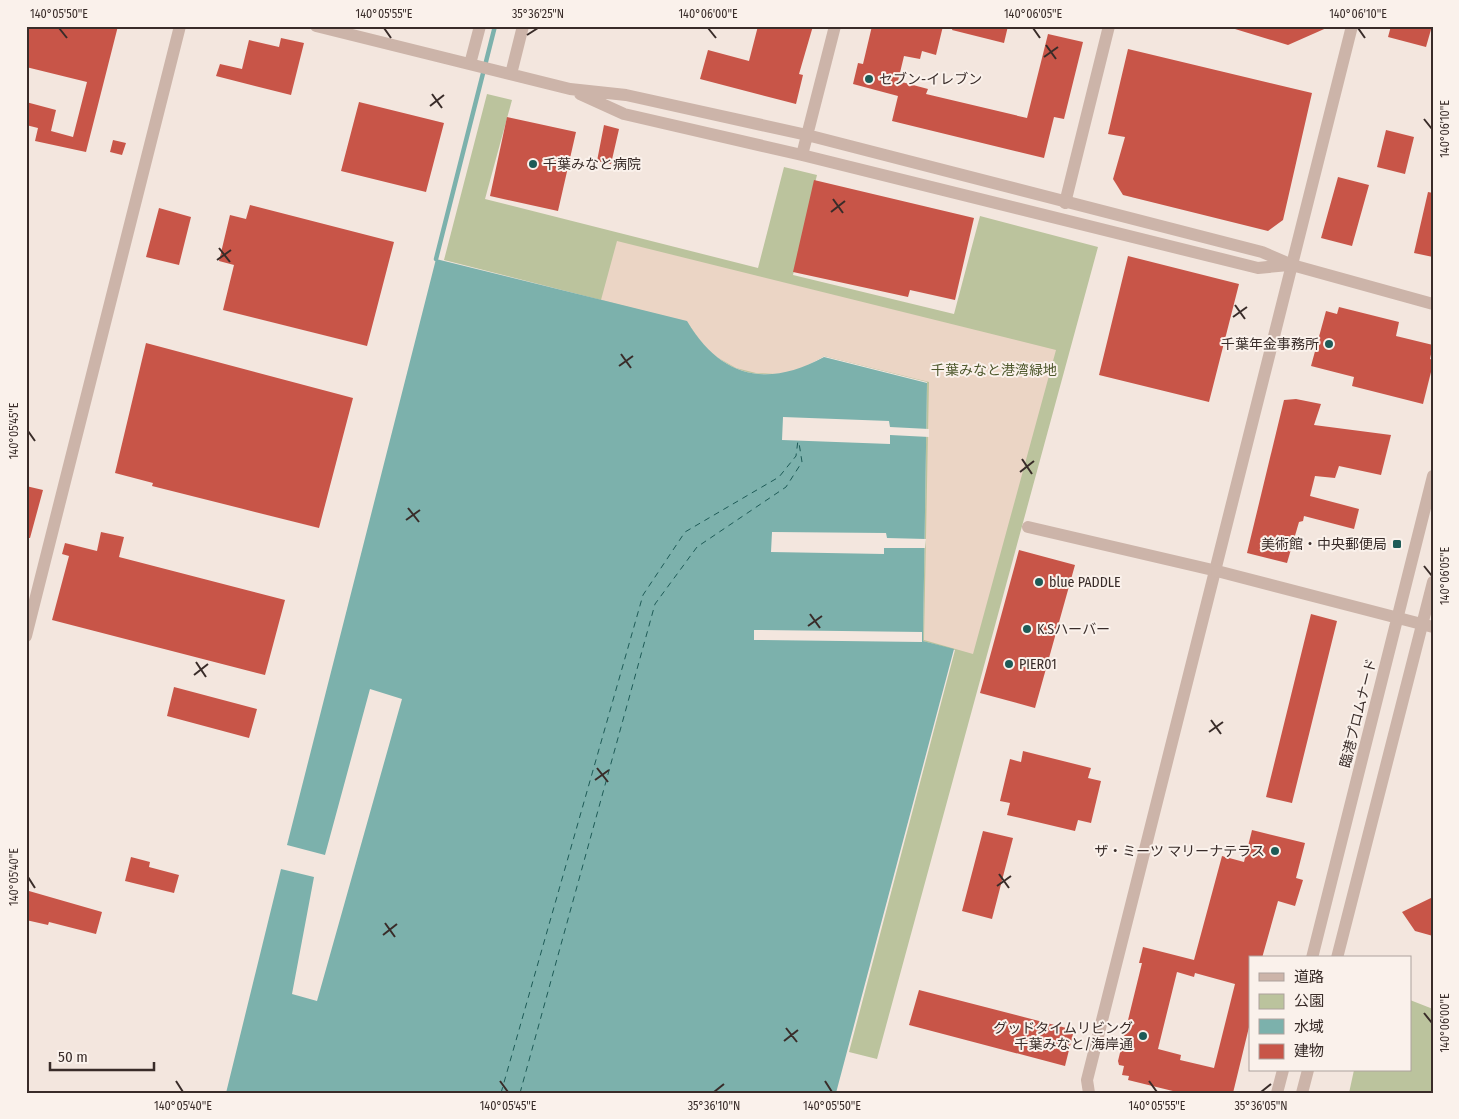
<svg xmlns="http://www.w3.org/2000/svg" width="1459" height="1119" font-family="'Fira Sans Condensed','Noto Sans JP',sans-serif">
  <rect width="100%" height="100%" fill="#f3e6de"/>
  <path fill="#bbc39d" d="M487,94l25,6 -27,99 273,69 26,-101 33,8 -24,100 161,39 26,-98 118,31 -221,812 -28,-7 106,-402 -32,-9 4,-259 -103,-26c-58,32 -101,22 -137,-34l-243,-62z
    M1410,1000l23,9v84h-84l5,-23h56z"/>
  <path fill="#ebd5c5" d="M617,241l439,109 -83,304 -49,-14 5,-258 -105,-26 -23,13 -20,5 -25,-1 -20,-5 -21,-12 -14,-14 -14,-20 -86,-22z"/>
  <path fill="#7cb1ac" d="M436,259l251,62c34,57 80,67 137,36l103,26 -4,258 31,8 -118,444h-610l55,-224 33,8 -22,117 25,7 85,-302 -32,-10 -45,166 -38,-10z"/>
  <path fill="#f3e6de" d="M783,417l106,4 1,6 39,2v8l-39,-2v9l-108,-4z
    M772,532l114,1 1,5 39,1 -1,9h-41v6l-113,-2z
    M754,630l168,2v10l-168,-2z"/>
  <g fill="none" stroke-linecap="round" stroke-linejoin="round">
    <path stroke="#7cb1ac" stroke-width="4.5" d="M436,259l59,-233"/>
    <path stroke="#1e5b57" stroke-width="1" stroke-dasharray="6 5" stroke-linecap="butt" d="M501,1093l142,-498 42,-63 94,-55 17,-21 2,-16
      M520,1093l135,-489 42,-57 89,-60 16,-25 -3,-19"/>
  </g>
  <path fill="#c85548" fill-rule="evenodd" d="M26,26h92l-32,126 -51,-11 3,-13 -12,-3v-23l30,8 -5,21 22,6 14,-55 -61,-15z
    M758,26h55l-14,48 4,1 -7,29 -96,-25 8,-29 41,11z
    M872,26h71l-7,29 -14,-4 -2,8 -16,-3 -6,25 30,8 -2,5 101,24 21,-84 35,8 -19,77 -10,-2 -10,41 -152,-37 6,-25 -45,-12 5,-21 5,1z
    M953,26h55l-4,17 -52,-13z
    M1236,26h95l-43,19 -53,-16z
    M1391,26h41l-6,21 -38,-10z
    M281,38l23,5 -13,52 -75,-19 4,-12 22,5 7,-29 30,7z
    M1128,49l184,44 -29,127 -15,11 -145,-36 -10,-16 12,-42 -17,-3z
    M359,102l85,21 -18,69 -85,-21z
    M507,117l69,15 -18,79 -68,-15z
    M604,125l15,4 -8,35 -14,-3z
    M1386,130l28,7 -9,37 -28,-7z
    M113,140l13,3 -4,12 -12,-3z
    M1338,177l31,8 -17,61 -31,-8z
    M814,180l160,38 -19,82 -45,-10 -2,7 -115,-25z
    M1428,192l5,1v64l-19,-4z
    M250,205l144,37 -27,104 -144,-36 11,-45 -15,-4 11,-46 16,4z
    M159,208l32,9 -12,48 -33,-8z
    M1128,256l111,28 -30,118 -110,-27z
    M1339,307l60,15 -3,14 37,9 -3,14 3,1v4l-10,40 -71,-18 2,-9 -43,-11 15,-55 11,3z
    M146,343l207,55 -34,130 -167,-42 1,-3 -38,-10z
    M1296,399l25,5 -7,21 77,10 -10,40 -42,-9 -4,12 -20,-2 -5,20 49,13 -5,20 -50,-13 -1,5 -4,1 -12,41 -40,-10 37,-153z
    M26,486l17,4 -13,48h-4z
    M101,532l23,5 -5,20 166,43 -20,75 -213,-55 17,-64 -7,-2 3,-11 32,8z
    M1019,550l56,15 -40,143 -55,-15z
    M1311,614l26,7 -45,182 -26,-6z
    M174,687l83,22 -8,29 -82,-22z
    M1023,751l68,17 -3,10 13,3 -10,42 -13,-3 -3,11 -68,-16 3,-12 -10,-2 10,-42 11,3z
    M1252,830l53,13 -9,35 7,2 -8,26 -17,-5 -16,57h-12v65l-17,70h-52l-53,-13 1,-4 -7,-1 2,-9 -5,-1 -1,-4 24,-98h-3l4,-16 51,13 28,-104 22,6zM1177,972l17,5 1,-4 40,11 -21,84 -34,-8 1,-5 -23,-6z
    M983,831l30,7 -21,81 -30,-8z
    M131,857l19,5 -1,5 30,8 -5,18 -49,-12z
    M29,891l73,21 -6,22 -47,-12 -1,3 -22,-5z
    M1433,897v39l-18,-5 -13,-19z
    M919,990l155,40 -9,36 -156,-41z"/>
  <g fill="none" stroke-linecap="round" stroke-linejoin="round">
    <path stroke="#ccb4a9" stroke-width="12" d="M1065,203l44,-177
      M1028,527l189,44
      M26,636l154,-610
      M1089,1093l-2,-13 265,-1054"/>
    <path stroke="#ccb4a9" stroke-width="12" d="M316,26l254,63 56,6 181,40 455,117 30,13 141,39
      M470,64l10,-38
      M511,74l12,-48
      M580,94l44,20 178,41 456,113 31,-3
      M802,155l33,-129
      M1217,571l216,56
      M1312,958l121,-482
      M1337,958l96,-376
      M1277,1093l6,-23
      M1302,1093l6,-23"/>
  </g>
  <path fill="none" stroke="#392c29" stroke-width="2" d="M59,28l8,10M384,28l7,10M708,28l8,10M1033,28l7,10M1358,28l7,10M527,35l11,-7M1046,45l10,14M1044,57l14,-10M432,94l10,14M430,106l14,-11M1424,119l8,10M833,199l10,14M831,212l14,-11M219,248l11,14M217,260l14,-10M1235,305l10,14M1233,317l14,-10M621,354l10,14M619,366l14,-10M28,431l7,10M1022,459l10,15M1020,472l14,-11M408,508l11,14M406,520l14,-10M1424,566l8,10M810,614l10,14M808,626l14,-10M196,662l10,15M194,675l14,-11M1211,720l10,14M1209,732l14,-10M597,768l11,14M595,780l14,-10M999,874l10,14M28,877l7,11M997,886l14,-10M385,923l10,14M383,935l14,-11M1424,1013l8,10M786,1028l11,14M784,1041l14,-11M176,1081l7,11M500,1081l8,11M825,1081l7,11M1149,1081l8,11M714,1092l10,-8M1261,1092l10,-8"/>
  <g fill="#1e5b57" stroke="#faf1eb" stroke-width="2">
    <circle cx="869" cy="79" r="5"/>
    <circle cx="533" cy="164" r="5"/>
    <circle cx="1329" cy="344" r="5"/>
    <rect x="1392" y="539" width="10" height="10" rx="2.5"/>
    <circle cx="1039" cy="582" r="5"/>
    <circle cx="1027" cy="629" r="5"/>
    <circle cx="1009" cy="664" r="5"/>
    <circle cx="1275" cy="851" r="5"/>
    <circle cx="1143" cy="1036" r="5"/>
  </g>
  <g text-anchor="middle" stroke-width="4" stroke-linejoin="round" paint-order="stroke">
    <g font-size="14" fill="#392c29" stroke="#faf1eb" text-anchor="start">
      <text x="879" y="84">セブン-イレブン</text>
      <text x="543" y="169">千葉みなと病院</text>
      <text x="1319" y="349" text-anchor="end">千葉年金事務所</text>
      <text x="1387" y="549" text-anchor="end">美術館・中央郵便局</text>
      <text x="1049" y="587">blue PADDLE</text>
      <text x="1037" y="634">K.Sハーバー</text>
      <text x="1019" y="669">PIER01</text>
      <text x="1265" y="856" text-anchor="end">ザ・ミーツ マリーナテラス</text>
      <text x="1133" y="1033" text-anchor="end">グッドタイムリビング<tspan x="1133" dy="16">千葉みなと/海岸通</tspan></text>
    </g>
    <g font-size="14" fill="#4e582d" stroke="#faf1eb">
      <text x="994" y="375">千葉みなと港湾緑地</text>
    </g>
    <g font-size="14" fill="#392c29" stroke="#faf1eb">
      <text transform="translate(1358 713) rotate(-76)" y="5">臨港プロムナード</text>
    </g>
  </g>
  <rect width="1459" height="1119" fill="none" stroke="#faf1eb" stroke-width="55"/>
  <rect x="1249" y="956" width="162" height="115" fill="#faf1eb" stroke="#ada29d"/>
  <rect x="1259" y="973" width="25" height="8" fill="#ccb4a9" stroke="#ada29d"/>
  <text x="1294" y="982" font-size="15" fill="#392c29">道路</text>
  <rect x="1259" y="994" width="25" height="15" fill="#bbc39d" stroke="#ada29d"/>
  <text x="1294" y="1006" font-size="15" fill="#392c29">公園</text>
  <rect x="1259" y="1019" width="25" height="15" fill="#7cb1ac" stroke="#ada29d"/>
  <text x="1294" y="1032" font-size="15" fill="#392c29">水域</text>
  <rect x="1259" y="1044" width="25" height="15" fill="#c85548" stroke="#ada29d"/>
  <text x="1294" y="1056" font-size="15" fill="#392c29">建物</text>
  <path d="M50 1062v8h104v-8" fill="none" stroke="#392c29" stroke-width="2.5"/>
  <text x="58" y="1062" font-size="15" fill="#392c29" stroke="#faf1eb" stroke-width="4" paint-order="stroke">50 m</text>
  <rect x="28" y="28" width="1404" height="1064" fill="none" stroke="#392c29" stroke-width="2"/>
  <g font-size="12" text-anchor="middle" fill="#392c29">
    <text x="59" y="18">140°05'50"E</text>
    <text x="384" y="18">140°05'55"E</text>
    <text x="538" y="18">35°36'25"N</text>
    <text x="708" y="18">140°06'00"E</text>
    <text x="1033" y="18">140°06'05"E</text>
    <text x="1358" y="18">140°06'10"E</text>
    <text transform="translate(1445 129) rotate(-90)" y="4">140°06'10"E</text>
    <text transform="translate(14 431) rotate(-90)" y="4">140°05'45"E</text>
    <text transform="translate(1445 576) rotate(-90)" y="4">140°06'05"E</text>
    <text transform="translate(14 877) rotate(-90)" y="4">140°05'40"E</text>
    <text transform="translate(1445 1023) rotate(-90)" y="4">140°06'00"E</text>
    <text x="183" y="1110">140°05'40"E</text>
    <text x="508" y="1110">140°05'45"E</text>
    <text x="714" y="1110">35°36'10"N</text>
    <text x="832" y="1110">140°05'50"E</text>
    <text x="1157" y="1110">140°05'55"E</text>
    <text x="1261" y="1110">35°36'05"N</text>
  </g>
</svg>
